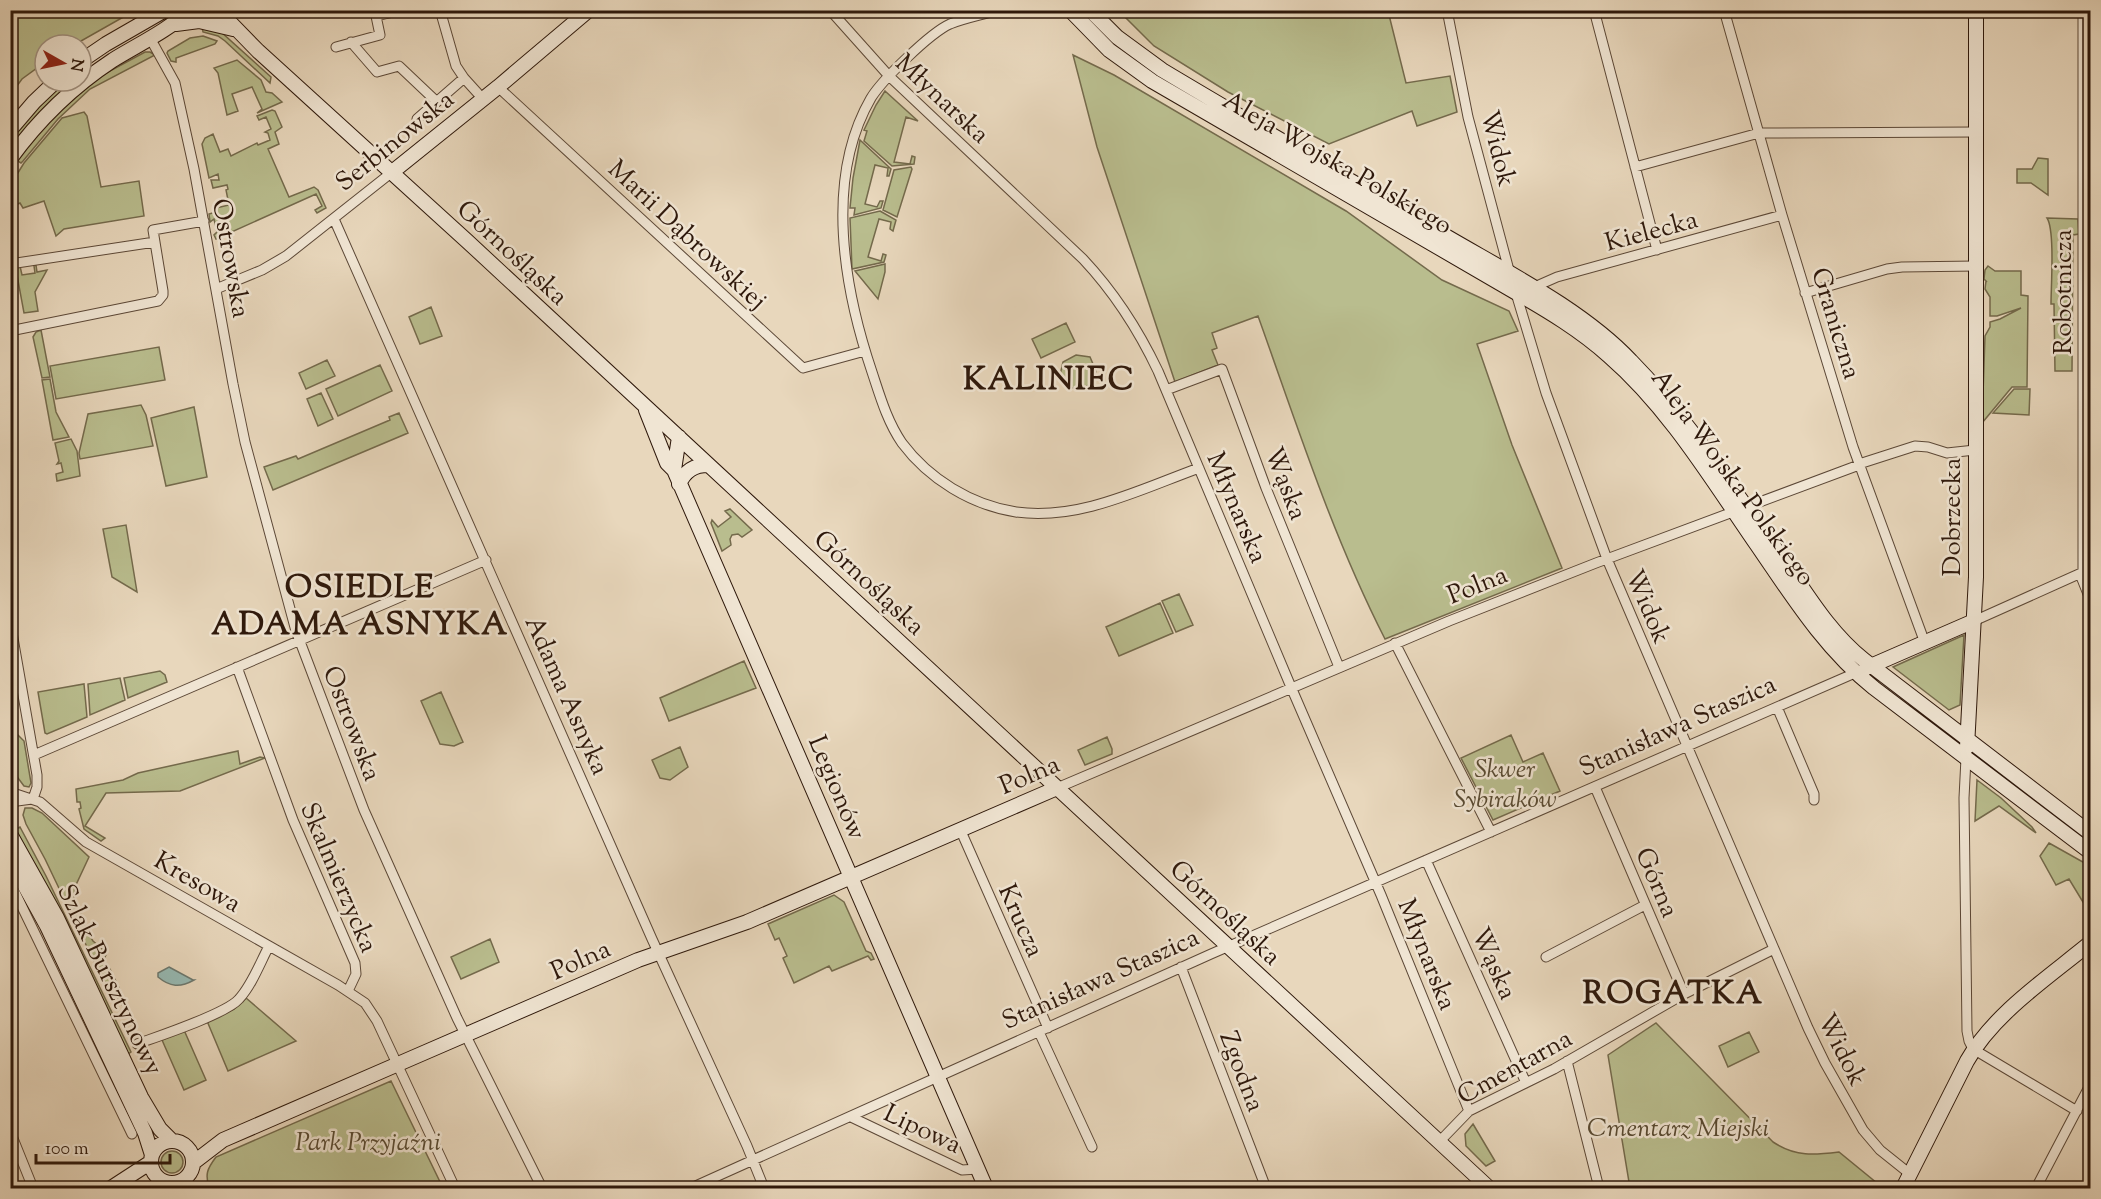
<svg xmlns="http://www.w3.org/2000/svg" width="2101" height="1199" font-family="'Sorts Mill Goudy',serif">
  <rect width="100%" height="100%" fill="#e8d7bc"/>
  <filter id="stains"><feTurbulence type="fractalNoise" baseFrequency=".00333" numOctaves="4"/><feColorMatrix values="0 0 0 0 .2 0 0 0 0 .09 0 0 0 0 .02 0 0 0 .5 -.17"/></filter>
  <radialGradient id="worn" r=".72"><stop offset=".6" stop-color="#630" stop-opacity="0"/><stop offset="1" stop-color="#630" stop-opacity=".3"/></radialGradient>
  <path fill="#b9bd8e" stroke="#746a4c" stroke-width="1.5" d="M11,10h123v1l-60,34h-29v17l-23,17 -11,15z
    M1122,11h266l18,72 44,-7 7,36 -40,14 -5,-15 -83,33 -101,-52 -74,-46 -30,-30z
    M202,27l19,5 50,45 -1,6 -45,-42 -7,-5 -15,-4z
    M203,36l14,5 -2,3 -39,14v4l-5,-1 -4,-8 1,-2 22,-13z
    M145,52h5l5,3 -65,34 -32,30 -35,42 -2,2 -5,-3 21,-28 58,-53z
    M1073,55l41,20 232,136 96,69 67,31 9,20 -41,13 35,101 50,123 -177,71c-53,-104 -88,-214 -127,-323l-46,17 5,15 -5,2 6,15 -43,17 -78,-235z
    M237,60l24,20 5,12 6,1 10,9 -25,11 5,-4 -10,-22 -20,7 6,17 -11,4 -9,-42 -4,-5z
    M64,81h10l-63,70v-12l39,-45z
    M885,91l33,30 -12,-4 -12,45 16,2 2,-8 3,1 -1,7 -22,2 -28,-25 3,-10 -3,-1 12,-25z
    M272,110l3,1 7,16 -7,5 4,12 -11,5 21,48 25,-10 4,3 8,18 -9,5 -2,-3 7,-4 -6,-12 -100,45 -2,-4 3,-3 -3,-13 -4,3 -1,-8 7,-2v-4l13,-3 -3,-15 2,-1 -1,-4 -14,3 -2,-8h8l-1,-6 -9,4 -7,-34 3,-6 8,-4 7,18 8,-3 3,7 26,-13 1,2 12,-5 -2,-7 -3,-1 6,-3 -5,-12 -7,3 -2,-4z
    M84,112l3,4 14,71 38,-6 5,35 -80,13 -8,7 -12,-35 -21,7 -3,-5 -9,4v-23l13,-21 38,-45z
    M860,140l31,29 -2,7h-2l1,-8 -13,-3 -10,39 12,3 3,-6h3l-2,7 -27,7 1,-7h-5l3,-30z
    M2038,158l10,1v36l-17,-12h-14v-14h15z
    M911,167l1,2 -15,48 -14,-7 11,-40z
    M880,211l16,9 -3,11 -3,-2 1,-7 -12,-3 -11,38 13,4 2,-7 3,1 -2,7 -32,7 -2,-51z
    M2047,218l31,1 1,15 -6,1 -1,136h-17l-1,-67h-3c0,-17 4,-74 -4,-86z
    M885,264v8l-7,27 -23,-28z
    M36,265l1,7 10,-2 -12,22 3,19 -14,2 -7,-38 -6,1v-3l9,-7 2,9 13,-2 -1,-7z
    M1988,266l7,5h26v24l7,1 -1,91h-15l-30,36 3,-87 5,-9v-5l10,-3 21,-11 -24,8h-7v-19l-5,-8 1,-8 1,1 -3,-3 1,-9z
    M431,307l11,29 -22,8 -11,-27z
    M1066,323l9,19 -34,16 -9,-19z
    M41,330l9,47 -8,1 -9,-41 3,-5z
    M159,347l6,33 -109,19 -6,-33z
    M1076,355l14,2 6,14 -3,11 -12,8 -12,-3 -9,-12 3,-13z
    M327,360l8,16 -29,13 -7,-16z
    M380,365l12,26 -54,25 -12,-27z
    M50,379l6,33 13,25 -16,3 -11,-60z
    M2014,389h16l-1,26 -36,-2z
    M321,393l12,26 -15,7 -11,-27z
    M141,405l5,10 7,31 -73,13 -1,-6 9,-39z
    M194,407l13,70 -41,9 -15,-68z
    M399,413l9,20 -135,57 -9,-23 32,-11 2,3 92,-39 -1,-3z
    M71,439l6,12 3,25 -23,5 -1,-7 7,-2 -2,-9 -4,1 2,-3 -4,-18z
    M730,509l22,21 -10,7 -4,-3 -6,1 -2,4 1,6 -9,6 -11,-28 1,-3 6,7 13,-10 -6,-6z
    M126,525l11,67 -25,-15 -9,-48z
    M1179,594l14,31 -17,7 -14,-31z
    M1160,603l13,30 -54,23 -13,-29z
    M1964,635l-4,70 -11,5 -56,-43z
    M744,661l12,27 -87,33 -9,-23z
    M160,671l5,4 2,7 -39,16 -4,-20z
    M120,678l5,22 -35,15 -2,-31z
    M84,684l3,33 -40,17 -2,-1 -7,-41z
    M441,692l22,50 -9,4 -14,-2 -19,-43z
    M11,728l13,13 7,42 -2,4 -5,-1 -9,-12 -4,-24z
    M1511,735l12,27 20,-9 17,38 -67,29 -32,-62z
    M1107,737l5,12v5l-27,11 -7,-15z
    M680,747l8,20 -18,13 -10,-2 -8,-18z
    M238,751l2,13 20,-7 5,1 -85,33 -74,2 -21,33 20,12 -4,3 -17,-12 -5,-20 2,-1 -1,-6h-3l-1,-13 47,-9 15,-7z
    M1977,780l24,18 31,29 4,6 -37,-27 -24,15z
    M25,808h7l10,5 47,44 -14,30 -1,10 15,38 4,6 14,12 -5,10 7,4 13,27 -4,2 5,9 -3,-1 -8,-15 -3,1 -10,-18 -54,-113 -19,-35 -3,-9z
    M20,827l26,49 85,176 -3,2 -114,-224z
    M2049,843l41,23v37l-4,4 -17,-28 -13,6 -16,-29z
    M834,895l10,7 22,49 5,2 3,6 -3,1 -3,-4 -36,15 -3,-5 -35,17 -11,-25 4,-2 -8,-18 -4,2 -7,-16z
    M490,939l9,23 -38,17 -10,-22z
    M246,998l50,43 -68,30 -21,-50 27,-12z
    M1656,1023l117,119c23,15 41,13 66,10l44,36h-253l-22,-133z
    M184,1030l22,50 -22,10 -22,-50z
    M1749,1032l10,20 -31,15 -9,-21z
    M391,1081l52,107h-234c-4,-14 -2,-19 7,-31z
    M1473,1124l22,37 -9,5 -20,-20 -1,-12z
    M161 1162a11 11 0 1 1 22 0a11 11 0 1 1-22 0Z"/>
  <path fill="#97b9b2" stroke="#6d796f" stroke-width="1.5" d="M169,967l24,13h1c-14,8 -24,7 -36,-3v-4z"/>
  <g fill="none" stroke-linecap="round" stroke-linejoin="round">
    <defs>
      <path id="street" d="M440,10l16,56 8,12 19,21
        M830,10l59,66 194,183c31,33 55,70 75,112l133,316 90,208 88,216
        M998,10c-16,5 -33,8 -48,14 -20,9 -68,56 -79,74 -47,81 -27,191 1,274 8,24 15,49 30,71 27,36 69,62 114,69 63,9 125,-23 183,-44
        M1447,10l21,107 42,157
        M1594,10l63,240
        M1724,10l58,205 71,232 72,196
        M375,12l1,4 26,-6
        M150,38l25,45 19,86 39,215 12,58 51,189 68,179 93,208 85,170
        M351,42l26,30 22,-6 38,36
        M336,47l44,-12 -4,-19
        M498,87l305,281 62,-17
        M417,119l47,-41
        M1635,167l124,-34 217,-1
        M334,219l318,720 95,207 17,42
        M10,264l145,-22
        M1532,288l25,-11 225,-62
        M216,289l46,-19 24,-14 105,-83
        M1515,290l31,103 61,166 201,469 17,35 38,67 17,20 30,24
        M1805,293l82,-24 15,-2 74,-1
        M10,331l148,-30 5,-6v-4l-10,-61 51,-9
        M1166,390l56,-21 44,119 73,179
        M1859,464l56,-18 13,1 19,6 28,-3
        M2083,573v-563
        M2080,574l10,25
        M10,621l27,154v12l-4,12
        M1974,621l116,-52
        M1395,643l96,189
        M237,667l56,153 62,143 1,11 -8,17
        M1777,707l37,87v6
        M34,755l452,-195
        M1966,758l-2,40 3,233 2,10 4,8 104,62
        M1595,787l89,207
        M1057,788l392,-167 147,-58 263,-98
        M10,792l30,10 46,40 252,143 27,18 12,18 78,167
        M10,802l22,-3
        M960,829l88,199
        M1426,860l100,223
        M10,882l122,252
        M1546,957l99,-52
        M1181,967l85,221
        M1039,1032l53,115
        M137,1044c22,-8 89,-30 102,-45 13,-14 21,-36 30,-53
        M1567,1061l32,127
        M851,1117l111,53 16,-1
        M10,1131l23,57
        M1439,1142l30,-31 85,-42 130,-75 90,-45
        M691,1188l520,-234 644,-281
        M2036,1188l54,-103"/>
      <path id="secondary" d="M218,10l40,41 209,190 1022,947
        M1070,10l39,40 43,31 363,211c33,19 65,38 94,64 60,52 103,124 148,189 35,51 68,104 117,143l216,164
        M1090,10l27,27 45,33c95,57 191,112 287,168 60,35 135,73 182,123 58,59 103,130 151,197 25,36 47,74 82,102l226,173
        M176,24l23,-3 34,8
        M81,61l25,-17 59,-34
        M10,130l24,-28 22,-21
        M10,159c29,-40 62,-72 103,-99 26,-16 54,-29 77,-50
        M391,173l107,-86 91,-77
        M646,410l21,53 7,7 312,718
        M674,470l5,-33
        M679,484c6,-13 15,-19 29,-19
        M1866,668l108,-47
        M1967,747l9,-170v-567
        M10,834l47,84 84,179 19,32 12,12
        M10,859l37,67 98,207 7,22
        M151 1162a21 21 0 1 1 42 0a21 21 0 1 1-42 0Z
        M193,1163l30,-23 189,-82 226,-98 109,-38 310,-134
        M111,1188l40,-26
        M1903,1188l64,-127c27,-48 82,-84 123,-118"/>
    </defs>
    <use href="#street" stroke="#5c4837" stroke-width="11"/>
    <use href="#secondary" stroke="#2e180b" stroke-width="16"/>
    <use href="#street" stroke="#f0e5d3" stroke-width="9"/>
    <use href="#secondary" stroke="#f0e5d3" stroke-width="14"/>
  </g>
  <g text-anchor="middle" stroke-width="5" stroke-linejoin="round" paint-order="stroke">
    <g font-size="26" fill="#2e180b" stroke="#f0e5d3">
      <text transform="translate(943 98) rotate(43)" y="9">Młynarska</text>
      <text transform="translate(394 140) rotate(-39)" y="9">Serbinowska</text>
      <text transform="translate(1499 148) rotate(76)" y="9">Widok</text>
      <text transform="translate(1338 162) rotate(30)" y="9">Aleja Wojska Polskiego</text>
      <text transform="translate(1651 230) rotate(-15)" y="9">Kielecka</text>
      <text transform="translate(688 234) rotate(43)" y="9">Marii Dąbrowskiej</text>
      <text transform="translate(513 252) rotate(43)" y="9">Górnośląska</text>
      <text transform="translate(232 258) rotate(80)" y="9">Ostrowska</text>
      <text transform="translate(2062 292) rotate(-90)" y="9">Robotnicza</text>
      <text transform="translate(1837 323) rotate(73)" y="9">Graniczna</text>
      <text transform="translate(1734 477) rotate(54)" y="9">Aleja Wojska Polskiego</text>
      <text transform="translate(1287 483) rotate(69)" y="9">Wąska</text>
      <text transform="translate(1238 507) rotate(67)" y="9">Młynarska</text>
      <text transform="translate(1951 517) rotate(-90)" y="9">Dobrzecka</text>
      <text transform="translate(870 582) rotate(43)" y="9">Górnośląska</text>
      <text transform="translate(1477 584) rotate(-22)" y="9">Polna</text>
      <text transform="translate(1649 606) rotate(67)" y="9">Widok</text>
      <text transform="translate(568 695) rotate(66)" y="9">Adama Asnyka</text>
      <text transform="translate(353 723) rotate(69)" y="9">Ostrowska</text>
      <text transform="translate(1677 725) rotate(-24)" y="9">Stanisława Staszica</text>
      <text transform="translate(1029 774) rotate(-23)" y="9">Polna</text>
      <text transform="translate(838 787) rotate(67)" y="9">Legionów</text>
      <text transform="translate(340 877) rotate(67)" y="9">Skalmierzycka</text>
      <text transform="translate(198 881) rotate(30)" y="9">Kresowa</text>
      <text transform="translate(1658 882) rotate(67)" y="9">Górna</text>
      <text transform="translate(1226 912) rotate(43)" y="9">Górnośląska</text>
      <text transform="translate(1022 920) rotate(66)" y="9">Krucza</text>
      <text transform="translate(1428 954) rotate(68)" y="9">Młynarska</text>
      <text transform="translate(580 959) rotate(-24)" y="9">Polna</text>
      <text transform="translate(1495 963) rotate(66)" y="9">Wąska</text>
      <text transform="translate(1100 978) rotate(-24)" y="9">Stanisława Staszica</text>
      <text transform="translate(111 979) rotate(64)" y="9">Szlak Bursztynowy</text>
      <text transform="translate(1843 1049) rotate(63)" y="9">Widok</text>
      <text transform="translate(1514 1066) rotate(-29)" y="9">Cmentarna</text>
      <text transform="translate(1243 1071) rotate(69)" y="9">Zgodna</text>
      <text transform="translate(923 1128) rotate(25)" y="9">Lipowa</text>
    </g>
    <g font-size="26" font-style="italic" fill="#584a32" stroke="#f0e5d3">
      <text x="1505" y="777">Skwer<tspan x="1505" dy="30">Sybiraków</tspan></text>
      <text x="1678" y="1136">Cmentarz Miejski</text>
      <text x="368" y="1150">Park Przyjaźni</text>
    </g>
    <g font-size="32" font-weight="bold" letter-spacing="1.5" fill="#2e180b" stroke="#f0e5d3">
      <text x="1049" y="389">KALINIEC</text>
      <text x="360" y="597">OSIEDLE<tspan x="360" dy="37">ADAMA ASNYKA</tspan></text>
      <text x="1673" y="1003">ROGATKA</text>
    </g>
  </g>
  <rect width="2101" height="1199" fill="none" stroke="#e8d7bc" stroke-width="36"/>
  <rect x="12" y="12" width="2077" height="1175" fill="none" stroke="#2e180b" stroke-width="3"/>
  <rect x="18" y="18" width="2065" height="1163" fill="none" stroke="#2e180b" stroke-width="1.5"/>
  <g transform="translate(63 63) rotate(99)"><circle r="28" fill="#f0e5d3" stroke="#a29383" stroke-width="1.5"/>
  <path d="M0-4.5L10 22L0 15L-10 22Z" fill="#8f2418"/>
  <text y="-9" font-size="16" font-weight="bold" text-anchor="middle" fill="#2e180b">N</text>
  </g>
  <path d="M36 1154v9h134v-9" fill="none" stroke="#2e180b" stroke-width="3"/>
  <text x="45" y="1154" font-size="18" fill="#2e180b" stroke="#f0e5d3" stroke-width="4.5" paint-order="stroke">100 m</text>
  <rect width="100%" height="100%" filter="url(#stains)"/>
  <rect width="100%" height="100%" fill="url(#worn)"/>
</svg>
